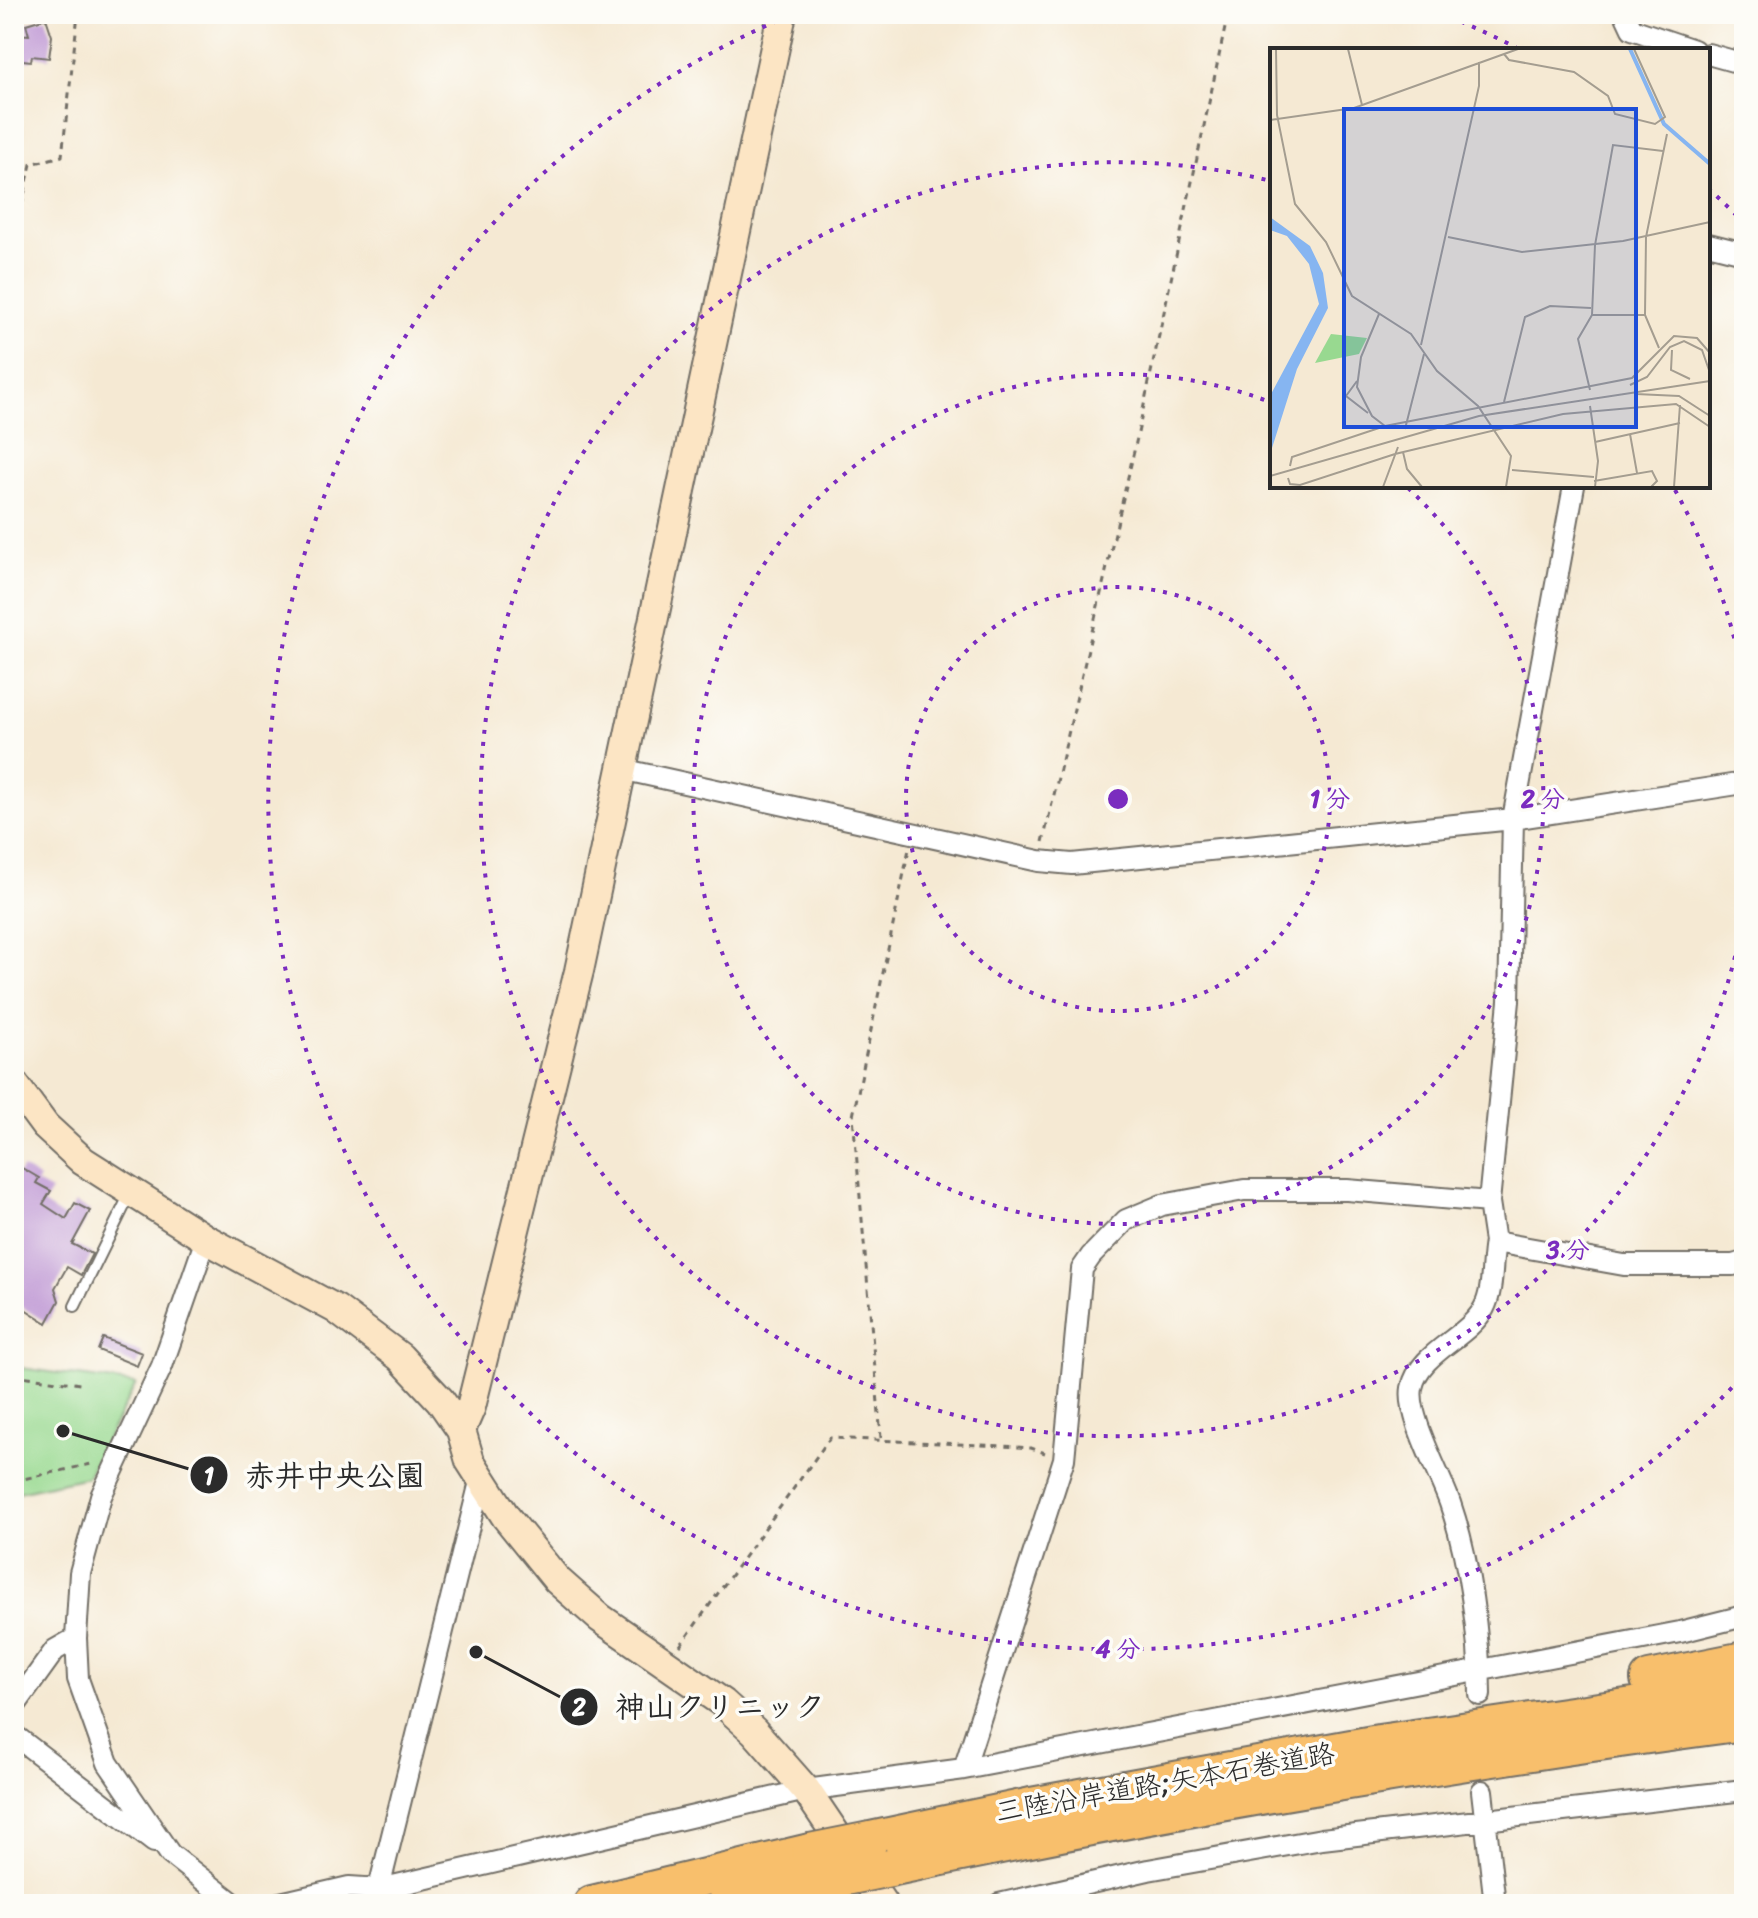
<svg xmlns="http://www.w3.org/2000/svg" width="1758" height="1918" font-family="Sriracha,'Klee One',sans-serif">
  <rect width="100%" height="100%" fill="#fdfcf7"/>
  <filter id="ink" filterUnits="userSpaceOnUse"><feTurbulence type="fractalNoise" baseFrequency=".0125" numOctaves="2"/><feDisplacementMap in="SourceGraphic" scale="16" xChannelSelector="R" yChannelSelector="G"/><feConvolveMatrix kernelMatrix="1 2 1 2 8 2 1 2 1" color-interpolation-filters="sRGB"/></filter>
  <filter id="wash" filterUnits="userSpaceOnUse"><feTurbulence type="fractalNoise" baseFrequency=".006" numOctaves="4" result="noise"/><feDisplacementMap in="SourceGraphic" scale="32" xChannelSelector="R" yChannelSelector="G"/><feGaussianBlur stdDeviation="1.8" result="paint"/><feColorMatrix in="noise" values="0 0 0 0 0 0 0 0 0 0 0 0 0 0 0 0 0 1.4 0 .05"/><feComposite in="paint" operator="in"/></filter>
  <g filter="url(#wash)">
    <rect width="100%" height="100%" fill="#f5e9d3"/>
    <path fill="#98d990" stroke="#62825e" stroke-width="2" d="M14,1367l122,17 -49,93 -73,16z"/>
    <g id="blocks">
      <path fill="#be96d4" d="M46,18l6,18 -3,22 -17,-2 -1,5 -17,-2 1,-25 14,1 -3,-11z
        M22,1168l17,10 -3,5 15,8 -8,13 23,15 9,-16 15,8 -18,33 20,10 -11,21 -14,-8 -12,21 4,13 -12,22 -33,-21v-130l5,2z
        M103,1338l39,15 -5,13 -39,-16z"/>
    </g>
  </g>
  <g filter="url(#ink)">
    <use href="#blocks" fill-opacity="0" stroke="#726e66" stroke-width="2"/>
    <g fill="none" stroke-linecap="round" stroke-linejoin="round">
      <defs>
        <path id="lane" d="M75,1306l55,-112"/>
        <path id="street" d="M1625,14l7,15 62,21
          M1708,54l36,10
          M1708,244l36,9
          M621,769l418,92 33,3 441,-45 231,-36
          M206,1239l-44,127 -61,130 -21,77 -4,65 2,41 30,84 62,91 64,50
          M1495,1242l-6,-40 20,-201 4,-182 61,-333
          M1480,1695c0,-58 -11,-137 -30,-192 -10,-29 -43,-87 -38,-115 7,-36 56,-50 72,-80 10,-19 7,-46 11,-66l129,23h109l11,-3
          M14,1707l41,-57 21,-12
          M14,1735l140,107
          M964,1769l100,-310 18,-190 9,-13 35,-36 36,-15 82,-15h103l142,12
          M1482,1791l13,113
          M276,1904l73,-17 31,2 426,-99 158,-21 716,-137 64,-16
          M375,1904l106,-426
          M999,1904l149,-34 174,-31 422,-49"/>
        <path id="secondary" d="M14,1084l31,42 38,35 123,78 130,70 64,48 40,43 21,30 9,31 36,56 51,63 43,38 123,85 31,28 52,59 77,114
          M461,1430l10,-23 108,-436 203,-957"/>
        <path id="highway" d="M1649,1679l95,-19
          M870,1840l161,-34 348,-63 365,-53
          M890,1868c283,-61 567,-108 854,-146
          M592,1904l218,-52
          M725,1904l101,-23"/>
      </defs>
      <use href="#lane" stroke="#726e66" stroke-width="14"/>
      <use href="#street" stroke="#726e66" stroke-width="24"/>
      <use href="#secondary" stroke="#726e66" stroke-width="32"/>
      <use href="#highway" stroke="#726e66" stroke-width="40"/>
      <path stroke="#726e66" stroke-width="3" stroke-dasharray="6 6" stroke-linecap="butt" d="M14,240l17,-76 31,-8 16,-142
        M1043,842l92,-395 93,-433
        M14,1375l66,9
        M881,1438l-28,-322 56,-267
        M14,1481l82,-18
        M680,1646l150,-208 173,8 28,2 14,5"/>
      <use href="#lane" stroke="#fff" stroke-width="10"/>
      <use href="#street" stroke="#fff" stroke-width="20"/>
      <use href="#secondary" stroke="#fce5c4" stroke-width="28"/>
      <use href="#highway" stroke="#f8bf6c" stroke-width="36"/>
      <defs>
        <path id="highway-bridge" d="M810,1852l60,-12
          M826,1881l64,-13"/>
      </defs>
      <use href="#highway-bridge" stroke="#726e66" stroke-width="40" stroke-linecap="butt"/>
      <use href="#highway-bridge" stroke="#f8bf6c" stroke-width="36"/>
    </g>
  </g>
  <g fill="none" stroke="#7b2cbf" stroke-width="4" stroke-dasharray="4 8">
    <circle cx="1118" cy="799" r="212"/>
    <path d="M1408 488A425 425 0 1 1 1270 402"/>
    <path d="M1743 921A637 637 0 1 1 1267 180M1675 490A637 637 0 0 1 1743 677"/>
    <path d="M1740 1379A850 850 0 1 1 786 17M1450 17A850 850 0 0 1 1517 48M1708 188A850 850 0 0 1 1740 219"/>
  </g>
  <g text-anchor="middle" stroke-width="7" stroke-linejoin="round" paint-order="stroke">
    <g font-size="28" fill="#2b2b2b" stroke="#fdfcf7">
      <text transform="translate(1165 1782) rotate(-10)" y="10">三陸沿岸道路;矢本石巻道路</text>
    </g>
  </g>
  <g transform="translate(1270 48)">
    <rect width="440" height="440" fill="#f5e9d3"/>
    <path d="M61,286l36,4 -8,16 -44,9z" fill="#98d990"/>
    <path d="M0,169l40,29 13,27 5,35 -31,61 -25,79 -2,33v-85l49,-92 -10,-40 -22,-28 -17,-6z" fill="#86b5f1"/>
    <path fill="none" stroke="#86b5f1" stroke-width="4" d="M360,1l34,75 46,40"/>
    <path fill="none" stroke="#a49d90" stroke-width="2" d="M6,1l1,66 18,89 31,38 26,54 59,38 26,37 41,35 33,50 -5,31M78,1l14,56M234,6l5,6 65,12 34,24 7,18 40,10 10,-7 -31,-68M0,72l84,-12 164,-59M178,189l74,15 101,-11 87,-19M109,266l-18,43 -4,30 15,29 13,10M322,267l3,-70 18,-100 50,6M151,297l58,-259v-24M389,300l-14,-33 1,-78 21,-103M402,302l-1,20 19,9M87,333l-11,15 22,17M360,337l17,-8 23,-30 14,-6 18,9 8,23M320,342l-12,-51 14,-24h53M366,346l43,2 31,20M234,354l21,-85 25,-11 41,2M320,358l8,55 -3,26M135,381l19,-75M360,386l7,39M325,394l85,-19M133,404l4,17 15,18M20,418l2,-9 93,-31 247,-48 42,-42 23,2 13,15M242,422l82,7M0,428l209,-60 231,-35M18,430l2,6 10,1 95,-31 168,-40 113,-10 34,23M324,433l58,-10 5,10 -6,6M113,439l15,-40M404,439l6,-82"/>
    <path fill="#1d4ed8" fill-opacity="0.15" stroke="#1d4ed8" stroke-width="4" d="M74,61h292v318h-292z"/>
    <rect width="440" height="440" fill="none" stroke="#2b2b2b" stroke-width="4"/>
  </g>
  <circle cx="1118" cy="799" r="12" fill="#7b2cbf" stroke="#fdfcf7" stroke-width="4"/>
  <g font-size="24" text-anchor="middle" font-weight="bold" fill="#7b2cbf" stroke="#fdfcf7" stroke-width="7" stroke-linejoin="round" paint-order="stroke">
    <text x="1330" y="807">1 分</text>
    <text x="1543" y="807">2 分</text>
    <text x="1568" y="1258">3 分</text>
    <text x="1118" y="1657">4 分</text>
  </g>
  <path fill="none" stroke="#2b2b2b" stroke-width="3" d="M63 1431L209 1475M476 1652L579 1707"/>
  <g fill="#2b2b2b" stroke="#fdfcf7" stroke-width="3">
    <circle cx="63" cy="1431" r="8"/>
    <circle cx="476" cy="1652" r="8"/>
    <circle cx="209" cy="1475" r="20"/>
    <circle cx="579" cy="1707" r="20"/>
  </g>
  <g font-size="24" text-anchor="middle" font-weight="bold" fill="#fff">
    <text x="209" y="1484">1</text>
    <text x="579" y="1715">2</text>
  </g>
  <g font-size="30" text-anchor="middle" font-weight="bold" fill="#2b2b2b" stroke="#fdfcf7" stroke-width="7" stroke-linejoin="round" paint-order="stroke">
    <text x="335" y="1486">赤井中央公園</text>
    <text x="720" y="1717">神山クリニック</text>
  </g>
  <rect width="1758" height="1918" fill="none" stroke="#fdfcf7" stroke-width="48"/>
</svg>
